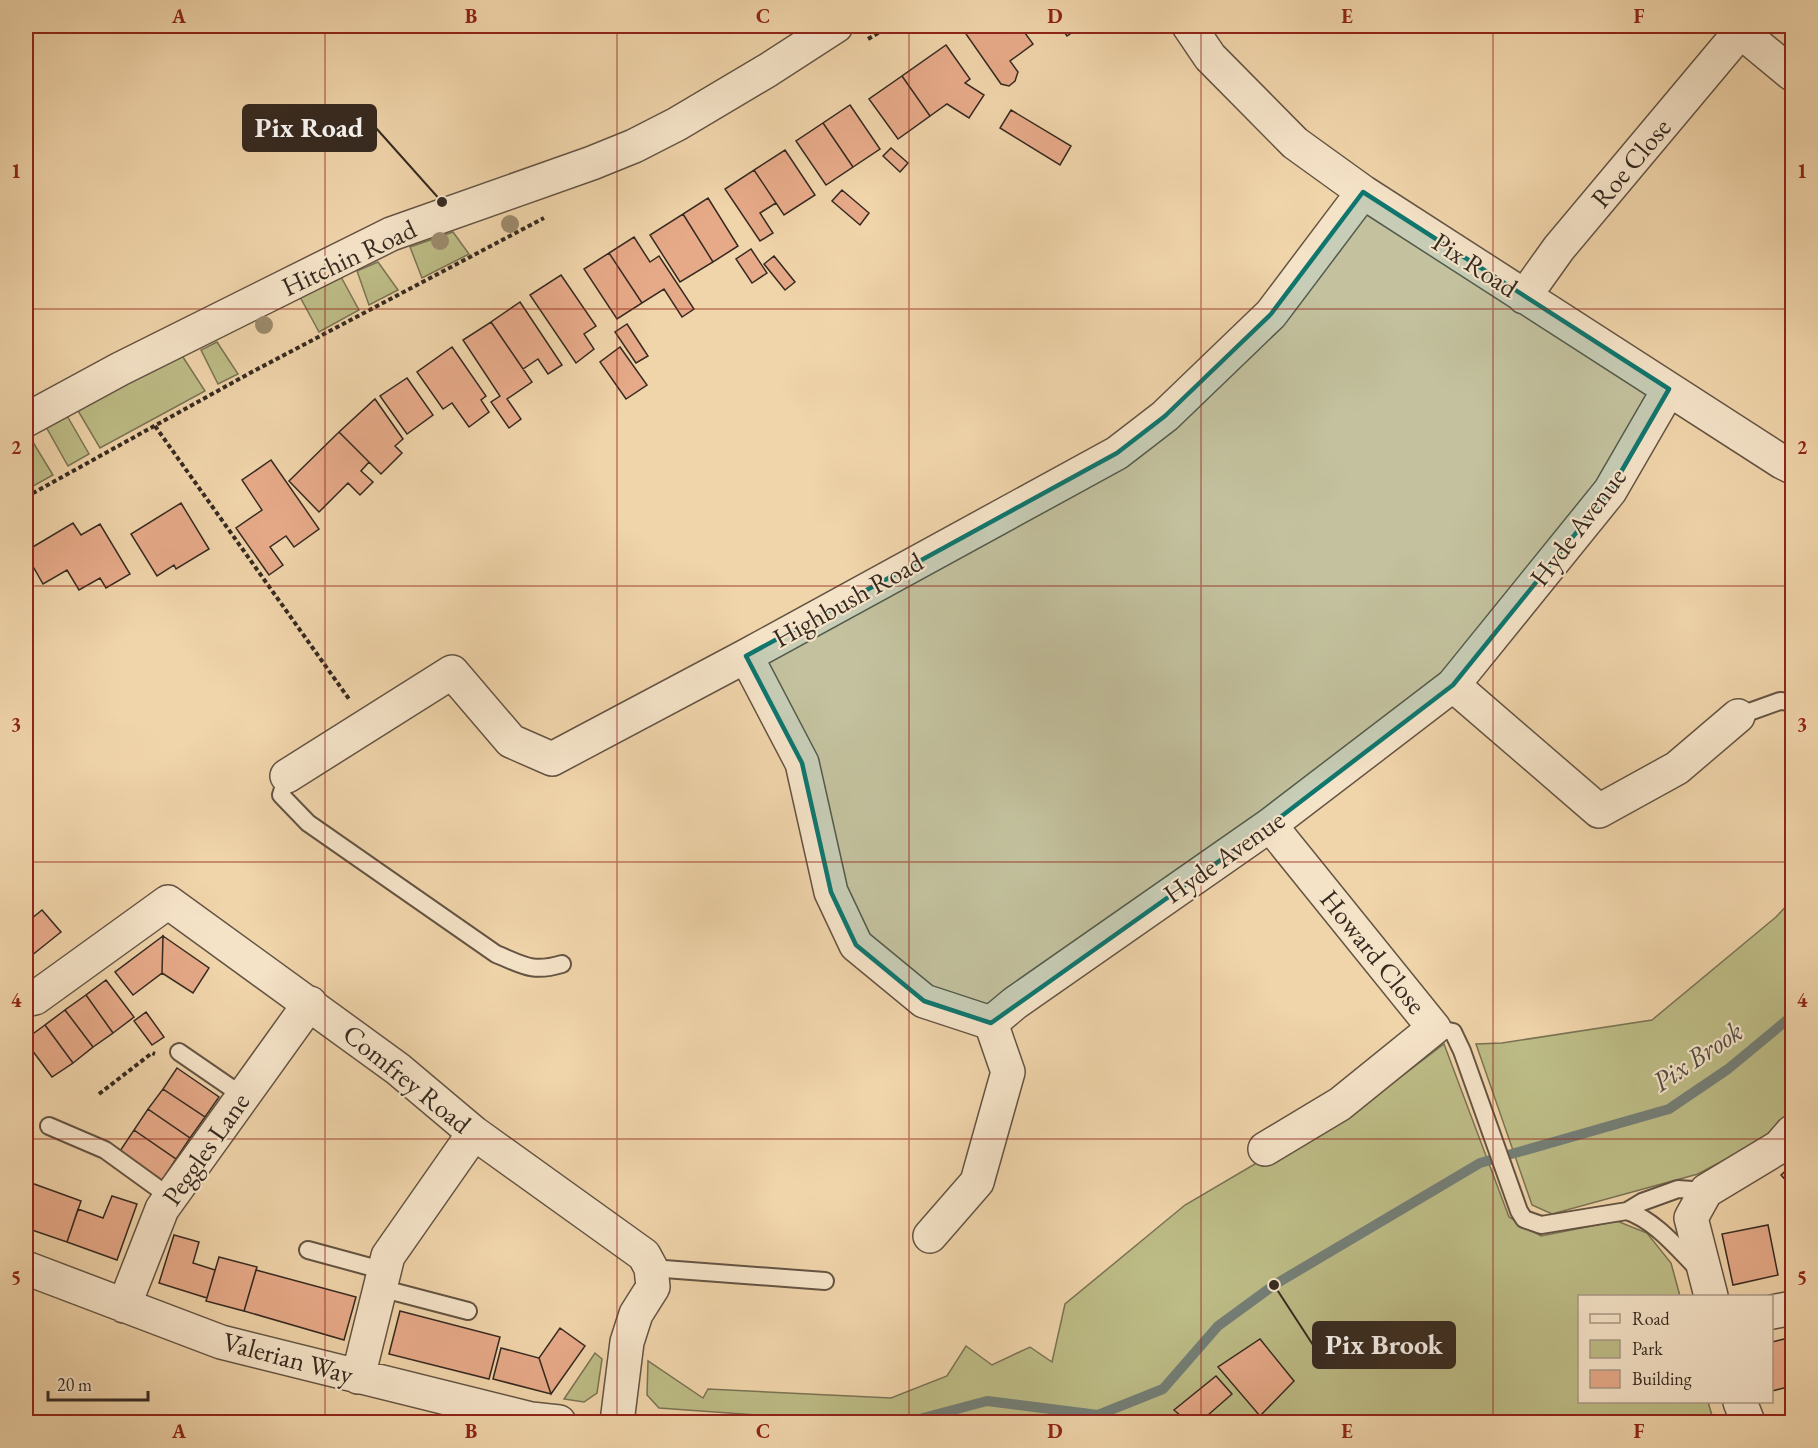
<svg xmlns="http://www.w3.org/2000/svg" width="1818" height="1448" font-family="'EB Garamond',serif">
  <rect width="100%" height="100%" fill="#f0d4aa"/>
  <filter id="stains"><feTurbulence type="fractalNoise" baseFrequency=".00333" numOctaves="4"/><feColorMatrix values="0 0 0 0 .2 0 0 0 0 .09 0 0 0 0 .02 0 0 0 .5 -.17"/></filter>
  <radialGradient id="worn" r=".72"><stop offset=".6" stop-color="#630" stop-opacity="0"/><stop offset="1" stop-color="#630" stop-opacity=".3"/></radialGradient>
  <path fill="#bdbc86" stroke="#7a7354" stroke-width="1.5" d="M453,232l16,22 -47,24 -12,-31z
    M378,262l20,28 -29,15 -12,-34z
    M340,275l19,35 -40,22 -20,-37z
    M217,342l21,32 -20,10 -17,-34z
    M181,354l24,37 -105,57 -23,-39z
    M66,414l23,40 -21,12 -23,-41z
    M28,434l25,41 -27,15v-55z
    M1792,900v214l-21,21 -73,39 -146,40 -20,-9 -56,-161 26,-1 150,-23 124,-103z
    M1444,1044l65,173 32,19 76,-15 30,12 24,30 9,33h-100v106h128l6,20h-859l-196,-14 -12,-13 1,-34 55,37 5,-9 183,9 56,-22 19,-30 26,19 38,-18 22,15 13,-58 120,-99 75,-44 93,-48z
    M595,1353l7,6 -5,34 -13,9 -20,-3z"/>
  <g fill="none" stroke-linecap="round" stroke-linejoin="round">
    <path stroke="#747f77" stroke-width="10" d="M919,1422l4,-4 64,-17 111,14 65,-26 55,-63 56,-41 206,-122 189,-54 59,-40 64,-53"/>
  </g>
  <path fill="#e7aa89" stroke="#362a21" stroke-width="1.5" d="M978,26h42l13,18 -23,17 8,11 -3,9 -6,5 -8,-2 -35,-50z
    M1060,26h22l-15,10z
    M946,45l24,34 -5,4 19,12 -15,23 -22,-14 -17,12 -28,-40z
    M902,76l28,40 -32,23 -29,-40z
    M850,105l30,44 -27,18 -30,-44z
    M1011,110l60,36 -11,19 -60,-37z
    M823,123l30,44 -27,18 -30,-44z
    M891,148l17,15 -8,9 -17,-16z
    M785,150l30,45 -31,20 -30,-45z
    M754,170l22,33 -16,10 13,20 -13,8 -35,-52z
    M842,190l27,23 -9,12 -28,-24z
    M708,198l30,48 -25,16 -30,-48z
    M683,214l30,48 -33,20 -30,-47z
    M634,237l16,25 9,-6 35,53 -12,8 -18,-28 -22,14 -33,-50z
    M751,249l16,24 -15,10 -16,-24z
    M609,253l33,50 -25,16 -33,-50z
    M774,256l21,26 -10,8 -21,-26z
    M561,275l35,51 -12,8 10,15 -18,14 -46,-68z
    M520,302l42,63 -14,9 -10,-15 -15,10 -32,-47z
    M491,322l41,60 -25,17 14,20 -12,9 -18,-26 9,-6 -37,-56z
    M627,324l21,32 -12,7 -21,-31z
    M452,347l34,49 -5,4 8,12 -20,15 -17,-24 -9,6 -26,-37z
    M620,347l27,38 -21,14 -26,-37z
    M407,378l26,37 -26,19 -27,-38z
    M375,399l28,40 -8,7 7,7 -21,21 -42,-42z
    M339,432l30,30 -8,9 12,11 -13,13 -12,-12 -29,29 -30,-31z
    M271,460l48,69 -25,18 -8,-11 -16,11 13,18 -14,10 -33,-47 26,-18 -20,-30z
    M181,503l28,46 -33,20 -2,-4 -17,11 -26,-42z
    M73,523l8,12 19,-11 30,50 -24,14 -6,-10 -21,12 -12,-20 -24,14 -17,-30v-3z
    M42,910l19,22 -35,28v-37z
    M163,936l-1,37 -29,22 -18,-23z
    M163,936l46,32 -16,25 -31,-20z
    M106,980l28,37 -21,16 -27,-38z
    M86,995l27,38 -20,14 -28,-37z
    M65,1010l28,37 -20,16 -28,-38z
    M146,1012l18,25 -12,8 -18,-24z
    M45,1025l28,38 -21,14 -26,-35v-3z
    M177,1068l42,29 -14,20 -42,-28z
    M163,1089l42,28 -15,21 -42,-29z
    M148,1109l42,29 -14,21 -42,-29z
    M134,1130l42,29 -14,21 -42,-29z
    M1792,1165v22l-11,-12z
    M26,1181l55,20 -14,41 -41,-14z
    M112,1196l25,8 -20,56 -50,-18 11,-33 25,9z
    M1768,1225l10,50 -45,10 -11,-51z
    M174,1235l25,7 -6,21 22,7 -8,28 -48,-15z
    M219,1257l38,10 -13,44 -38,-10z
    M256,1270l100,27 -12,43 -100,-29z
    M400,1311l100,26 -11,42 -100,-25z
    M560,1328l25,18 -34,48 -12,-36z
    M1792,1337v49l-20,5v-49z
    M1260,1339l34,42 -34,35 -42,-49z
    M501,1348l38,10 12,36 -58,-15z
    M1216,1376l16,18 -32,28h-12l-14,-12z"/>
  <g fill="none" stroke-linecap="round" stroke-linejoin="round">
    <defs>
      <path id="service" d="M1738,716l42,-15 12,1
        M287,776l-6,19 27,28 188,131c27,11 36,19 66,10
        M1434,1028l19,4 9,19 57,160 5,8 17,6 86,-14c29,10 51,38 72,59
        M179,1052l64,44
        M49,1126l56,24 65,47
        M1627,1211l15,-9 36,-13 28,2
        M308,1250l77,21
        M651,1268l174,13
        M380,1288l88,23"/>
      <path id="minor" d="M1189,26l21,31 85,86 68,49 419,270 10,5
        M1734,26l58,48
        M1524,297l35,-49 181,-216
        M746,656l56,107 29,129 25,53 68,56 67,22
        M1453,685l146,126 78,-43 61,-52
        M287,776l165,-104 59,69 41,18 194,-103 371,-203 48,-37 106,-102 92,-122
        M26,1000l9,-2 133,-96 230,167 76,64 170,122 7,13 2,19 -17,27 -9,28 -10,80
        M1265,1149l75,-45 94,-76 -164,-203
        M930,1236l47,-54 31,-110 -17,-49 24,-20 255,-178 183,-140 157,-194 59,-102
        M26,1268l195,74 310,77 28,3
        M1711,1296l-20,-78 15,-27 73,-44 13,-15
        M124,1306l38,-97 148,-206
        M1772,1312l20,-4
        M358,1377l30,-121 86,-123
        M1740,1402l8,20"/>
      <path id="tertiary" d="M26,420l94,-51 271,-135 201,-71 42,-17 43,-22 91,-54 68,-44"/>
    </defs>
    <use href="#service" stroke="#645443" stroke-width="20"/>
    <use href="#minor" stroke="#645443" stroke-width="36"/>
    <use href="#tertiary" stroke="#645443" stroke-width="36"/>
    <path stroke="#362a21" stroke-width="4" stroke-dasharray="4.5 3" stroke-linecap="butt" d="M868,39l22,-13
      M155,426l194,273
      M26,497l224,-124 294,-155
      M99,1094l53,-41 3,1"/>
    <use href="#service" stroke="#f5e3c8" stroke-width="16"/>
    <use href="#minor" stroke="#f5e3c8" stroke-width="33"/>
    <use href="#tertiary" stroke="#f5e3c8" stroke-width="33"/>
  </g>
  <g fill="#9c8a6c">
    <circle cx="510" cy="224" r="9"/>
    <circle cx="440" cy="241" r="9"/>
    <circle cx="264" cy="325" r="9"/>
  </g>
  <path fill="#0f766e" fill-opacity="0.2" stroke="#0f766e" stroke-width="4.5" stroke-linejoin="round" d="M1363,192l306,197 -59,102 -157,194 -183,140 -279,198 -67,-22 -68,-56 -25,-53 -29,-129 -56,-107 371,-203 48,-37 106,-102z"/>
  <path fill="none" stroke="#8f2418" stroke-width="1.5" stroke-opacity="0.55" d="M325,26v1396M617,26v1396M909,26v1396M1201,26v1396M1493,26v1396M26,309h1766M26,586h1766M26,862h1766M26,1139h1766"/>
  <g text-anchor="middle" stroke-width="4.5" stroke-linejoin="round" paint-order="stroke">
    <g font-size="27" fill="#362a21" stroke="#f5e3c8">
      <text transform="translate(1631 163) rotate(-50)" y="9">Roe Close</text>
      <text transform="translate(349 258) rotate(-25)" y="9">Hitchin Road</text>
      <text transform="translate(1475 265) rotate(33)" y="9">Pix Road</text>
      <text transform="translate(1578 527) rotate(-53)" y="9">Hyde Avenue</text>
      <text transform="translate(848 600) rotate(-29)" y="9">Highbush Road</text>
      <text transform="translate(1224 857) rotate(-35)" y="9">Hyde Avenue</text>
      <text transform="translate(1373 952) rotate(51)" y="9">Howard Close</text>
      <text transform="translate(407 1079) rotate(39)" y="9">Comfrey Road</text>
      <text transform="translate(206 1149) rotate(-55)" y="9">Peggles Lane</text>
      <text transform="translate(288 1358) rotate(15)" y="9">Valerian Way</text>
    </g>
    <g font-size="28" font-style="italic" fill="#504d45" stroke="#f5e3c8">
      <text transform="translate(1697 1056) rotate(-34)" y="10">Pix Brook</text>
    </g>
  </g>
  <path fill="none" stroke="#362a21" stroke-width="2" d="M442 202L376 128M1274 1285L1313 1345"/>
  <g fill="#362a21" stroke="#f5e3c8" stroke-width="2">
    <circle cx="442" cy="202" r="6"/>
    <circle cx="1274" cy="1285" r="6"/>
  </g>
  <g fill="#362a21" stroke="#362a21" stroke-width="2">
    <rect x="243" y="105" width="133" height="46" rx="6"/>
    <rect x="1313" y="1322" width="142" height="46" rx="6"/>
  </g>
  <g font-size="28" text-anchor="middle" font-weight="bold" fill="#fff">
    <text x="309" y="137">Pix Road</text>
    <text x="1384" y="1354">Pix Brook</text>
  </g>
  <rect width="1818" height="1448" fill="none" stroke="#f0d4aa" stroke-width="66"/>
  <rect x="1578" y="1295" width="195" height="108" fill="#f5e3c8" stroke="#a99985" stroke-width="1.5"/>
  <rect x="1590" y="1314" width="30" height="9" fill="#f5e3c8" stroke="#a99985" stroke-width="1.5"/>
  <text x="1632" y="1325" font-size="18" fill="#362a21">Road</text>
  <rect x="1590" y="1340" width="30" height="18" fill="#bdbc86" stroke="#a99985" stroke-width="1.5"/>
  <text x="1632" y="1355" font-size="18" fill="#362a21">Park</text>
  <rect x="1590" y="1370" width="30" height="18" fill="#e7aa89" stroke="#a99985" stroke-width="1.5"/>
  <text x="1632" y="1385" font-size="18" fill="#362a21">Building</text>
  <path d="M48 1391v9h100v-9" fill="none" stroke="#362a21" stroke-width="3"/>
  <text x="57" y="1391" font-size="18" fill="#362a21" stroke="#f5e3c8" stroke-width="4.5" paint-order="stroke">20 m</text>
  <rect x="33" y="33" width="1752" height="1382" fill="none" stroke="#8f2418" stroke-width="2"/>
  <g font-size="20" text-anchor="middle" font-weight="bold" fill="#8f2418">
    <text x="179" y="23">A</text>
    <text x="471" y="23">B</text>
    <text x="763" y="23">C</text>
    <text x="1055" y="23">D</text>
    <text x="1347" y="23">E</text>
    <text x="1639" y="23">F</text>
    <text x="16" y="178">1</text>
    <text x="1802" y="178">1</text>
    <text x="16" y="454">2</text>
    <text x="1802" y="454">2</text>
    <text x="16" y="731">3</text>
    <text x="1802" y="731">3</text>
    <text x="16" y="1007">4</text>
    <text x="1802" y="1007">4</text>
    <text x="16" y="1284">5</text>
    <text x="1802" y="1284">5</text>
    <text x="179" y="1438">A</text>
    <text x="471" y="1438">B</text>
    <text x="763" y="1438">C</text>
    <text x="1055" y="1438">D</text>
    <text x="1347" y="1438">E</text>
    <text x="1639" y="1438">F</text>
  </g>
  <rect width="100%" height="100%" filter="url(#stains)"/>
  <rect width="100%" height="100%" fill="url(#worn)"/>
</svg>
